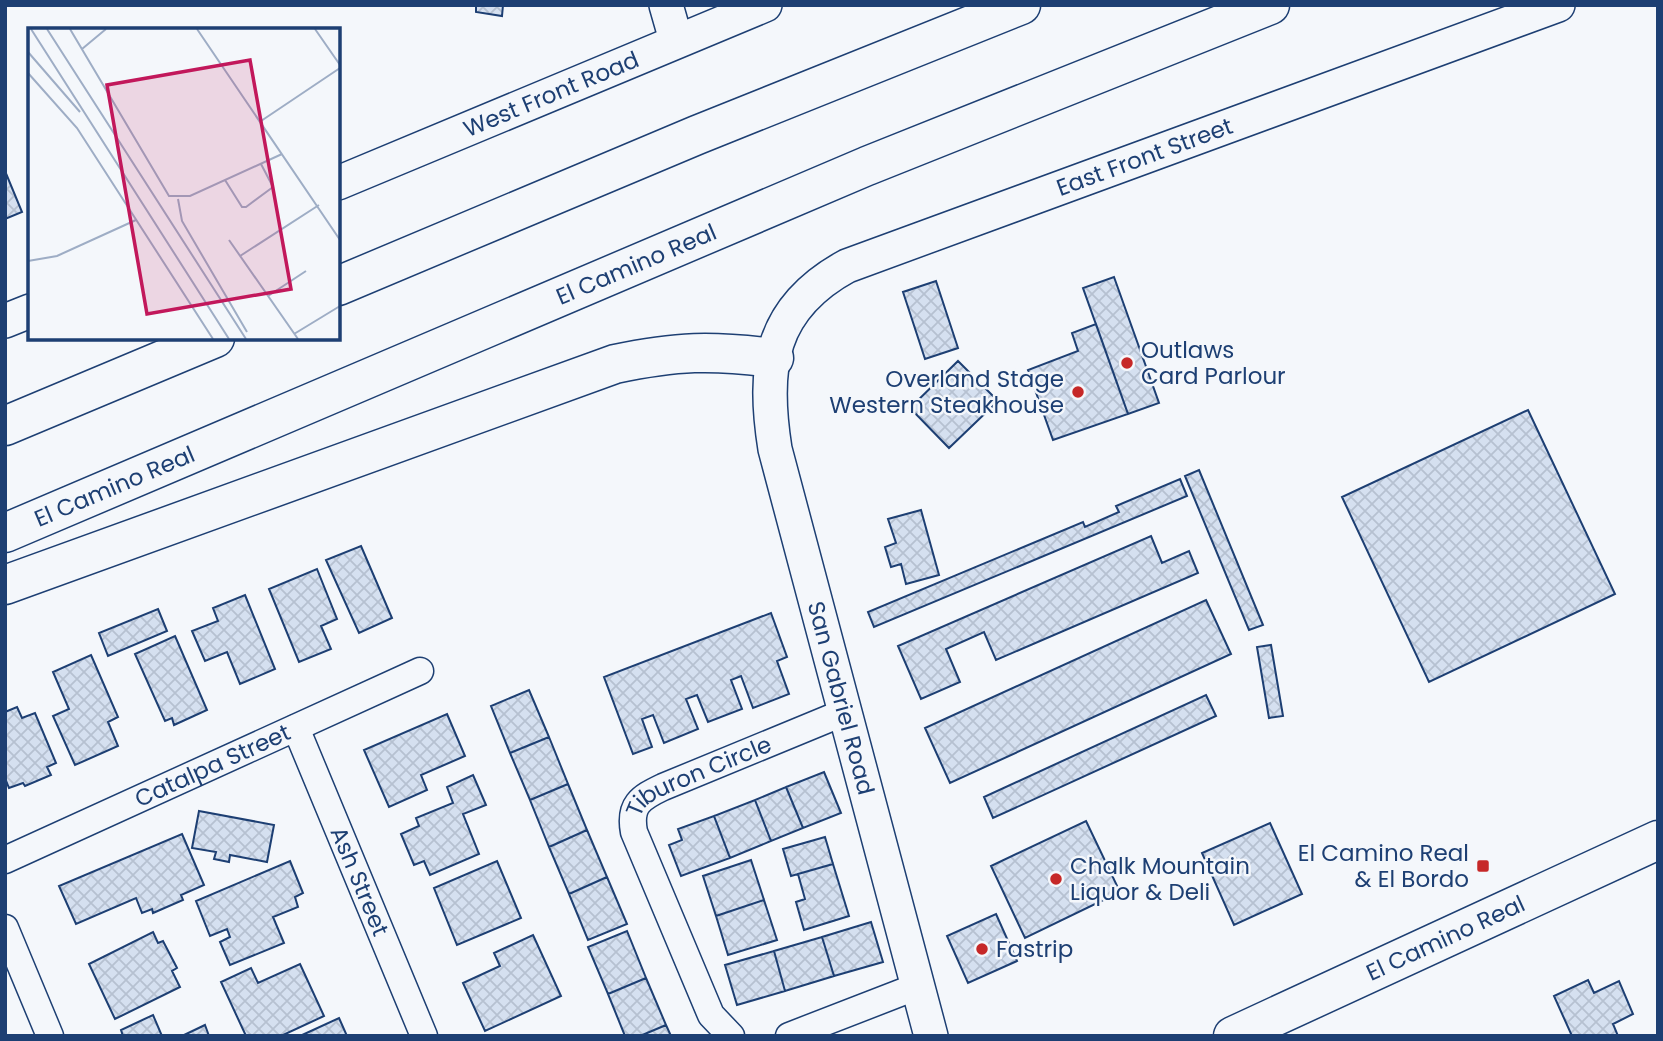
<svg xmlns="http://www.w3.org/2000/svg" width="1663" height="1041" font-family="Poppins,sans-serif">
  <defs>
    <pattern id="building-cross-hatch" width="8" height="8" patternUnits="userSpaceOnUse" patternTransform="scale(1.75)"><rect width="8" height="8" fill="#d5e0f0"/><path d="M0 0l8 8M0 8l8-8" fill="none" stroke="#b6c1d1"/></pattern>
  </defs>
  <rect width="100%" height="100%" fill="#f4f7fb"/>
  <path fill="url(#building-cross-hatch)" stroke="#1d3f73" stroke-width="2" d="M476,5h27l-1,11 -26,-4z
    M5,171l17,41 -17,7z
    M1114,277l45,126 -31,11 -45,-126z
    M936,281l22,67 -33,11 -22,-67z
    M1096,324l32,90 -75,26 -25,-70 50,-19 -6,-18z
    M958,361l40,40 -49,47 -39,-40z
    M1528,410l87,184 -186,88 -87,-185z
    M1199,470l64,155 -14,5 -64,-154z
    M1180,479l7,17 -313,131 -6,-15 215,-90 2,5 34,-15 -3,-6z
    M921,510l18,65 -33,9 -5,-20 -10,3 -6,-20 11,-4 -8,-24z
    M1151,536l11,27 27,-12 9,22 -202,87 -12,-28 -38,17 14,33 -39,17 -23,-53z
    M361,546l31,72 -33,15 -33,-73z
    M317,569l20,50 -16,7 10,23 -32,13 -30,-73z
    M245,595l30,74 -35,15 -13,-32 -22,9 -13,-30 26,-10 -5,-13z
    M1206,600l25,54 -281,129 -25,-55z
    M158,609l9,22 -59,25 -9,-23z
    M771,613l16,44 -10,4 12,33 -36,14 -12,-32 -10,4 11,29 -34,13 -11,-27 -11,4 12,30 -34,14 -11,-28 -11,4 10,28 -19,7 -29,-77z
    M175,636l32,74 -33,15 -2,-7 -7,3 -30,-67z
    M1271,645l12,71 -14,2 -12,-71z
    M91,655l27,62 -10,5 10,24 -43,19 -22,-49 16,-7 -16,-37z
    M529,690l20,47 -39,16 -19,-47z
    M1206,695l10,21 -223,102 -9,-21z
    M17,707l5,11 13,-5 21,50 -9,4 4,8 -26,11 -2,-3 -14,5 -4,-10v-66z
    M447,714l18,42 -44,19 6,15 -38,17 -25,-57z
    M549,737l19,47 -38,16 -20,-47z
    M824,772l17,41 -38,15 -17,-41z
    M473,775l13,30 -23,9 16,40 -49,21 -6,-14 -10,4 -13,-31 18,-8 -3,-8 37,-15 -6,-16z
    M568,784l19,46 -38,17 -19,-47z
    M786,787l17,41 -32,13 -16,-41z
    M755,800l16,41 -41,17 -16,-42z
    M199,811l75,14 -7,37 -37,-7 -1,7 -15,-3 2,-7 -24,-4z
    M714,816l16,42 -49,18 -12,-31 13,-5 -4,-11z
    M1086,821l34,71 -95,46 -34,-72z
    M1270,823l32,71 -68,31 -32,-72z
    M587,830l20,47 -38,17 -20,-47z
    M182,834l22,51 -23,10 2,5 -30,13 -1,-4 -10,4 -6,-15 -60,26 -17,-38z
    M825,837l8,27 -42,12 -8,-27z
    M751,860l13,40 -48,16 -13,-40z
    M290,861l13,32 -8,4 3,10 -25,10 11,26 -54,22 -10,-23 10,-5 -3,-8 -17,7 -14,-35z
    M497,861l24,57 -64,27 -23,-57z
    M833,864l16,52 -45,14 -8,-28 9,-3 -7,-25z
    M607,877l20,47 -39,16 -19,-46z
    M764,900l13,40 -49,15 -12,-39z
    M996,914l21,47 -49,22 -21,-47z
    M871,922l12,40 -49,14 -12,-39z
    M627,931l19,47 -38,16 -20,-47z
    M153,932l5,11 5,-2 14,27 -5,3 8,16 -65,32 -26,-55z
    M533,935l28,61 -76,35 -22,-48 37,-17 -6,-13z
    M822,937l12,39 -49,15 -11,-40z
    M774,951l11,40 -48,14 -12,-40z
    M300,964l24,52 -43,20h-35l-25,-54 30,-14 7,15z
    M646,978l20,47 -26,11h-15l-17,-42z
    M1588,980l6,13 25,-12 14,33 -20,10 5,12h-46l-18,-40z
    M153,1015l9,21h-39l-2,-6z
    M339,1018l8,18h-47z
    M205,1025l4,11h-27z
    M666,1025l5,11h-31z"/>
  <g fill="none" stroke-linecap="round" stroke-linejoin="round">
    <defs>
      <g id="minor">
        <path id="s1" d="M296,728l128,308"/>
        <path id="s2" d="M5,860l415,-189"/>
        <path d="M5,928l45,108"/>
        <path id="s3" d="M731,1036l-20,-21 -77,-183c-5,-27 6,-34 29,-45l182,-75"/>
        <path d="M789,1036l129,-50"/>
      </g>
      <g id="tertiary">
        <path d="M666,5l10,35"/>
        <path id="s4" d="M338,183l427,-178"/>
        <path d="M5,321l25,-10"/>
        <path id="s5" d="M931,1036l-156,-587c-13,-82 -5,-141 72,-183l711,-261"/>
      </g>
      <g id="secondary">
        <path id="s6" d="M1233,1036l425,-196"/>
      </g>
      <g id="motorway">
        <path d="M338,286l359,-151 324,-130"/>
        <path d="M5,426l210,-88"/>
        <path id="s7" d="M5,533l862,-367 403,-161"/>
        <path d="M5,585l610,-221c62,-13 96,-14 159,-6"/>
      </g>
    </defs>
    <use href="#minor" stroke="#1d3f73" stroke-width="29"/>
    <use href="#tertiary" stroke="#1d3f73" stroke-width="36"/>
    <use href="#secondary" stroke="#1d3f73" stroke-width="41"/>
    <use href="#motorway" stroke="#1d3f73" stroke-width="41"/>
    <use href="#minor" stroke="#f4f7fb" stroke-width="26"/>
    <use href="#tertiary" stroke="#f4f7fb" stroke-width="33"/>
    <use href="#secondary" stroke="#f4f7fb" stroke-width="38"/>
    <use href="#motorway" stroke="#f4f7fb" stroke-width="38"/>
  </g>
  <g fill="#c62828" stroke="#f4f7fb" stroke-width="2.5">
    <circle cx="1127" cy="363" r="7"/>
    <circle cx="1078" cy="392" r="7"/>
    <rect x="1476" y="859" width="14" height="14" rx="3.5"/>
    <circle cx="1056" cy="879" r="7"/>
    <circle cx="982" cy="949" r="7"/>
  </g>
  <g text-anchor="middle" stroke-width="5" stroke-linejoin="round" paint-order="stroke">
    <g font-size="23" fill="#1d3f73" stroke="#f4f7fb">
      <text dy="8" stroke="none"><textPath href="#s4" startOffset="231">West Front Road</textPath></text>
      <text dy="8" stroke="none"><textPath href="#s5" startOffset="1138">East Front Street</textPath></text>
      <text dy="8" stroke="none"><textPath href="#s7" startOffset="686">El Camino Real</textPath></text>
      <text dy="8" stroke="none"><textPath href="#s7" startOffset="119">El Camino Real</textPath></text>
      <text transform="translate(841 698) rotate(75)" y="8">San Gabriel Road</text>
      <text dy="8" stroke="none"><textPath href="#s2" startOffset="228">Catalpa Street</textPath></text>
      <text dy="8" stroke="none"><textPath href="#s3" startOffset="324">Tiburon Circle</textPath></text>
      <text dy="8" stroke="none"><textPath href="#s1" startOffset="166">Ash Street</textPath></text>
      <text dy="8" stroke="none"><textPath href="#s6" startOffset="234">El Camino Real</textPath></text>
    </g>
    <g font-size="23" fill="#1d3f73" stroke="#f4f7fb" text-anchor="start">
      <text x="1141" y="358">Outlaws<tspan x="1141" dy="26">Card Parlour</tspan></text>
      <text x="1064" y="387" text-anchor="end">Overland Stage<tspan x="1064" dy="26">Western Steakhouse</tspan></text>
      <text x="1469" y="861" text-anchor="end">El Camino Real<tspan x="1469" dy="26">&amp; El Bordo</tspan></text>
      <text x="1070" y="874">Chalk Mountain<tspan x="1070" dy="26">Liquor &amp; Deli</tspan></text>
      <text x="996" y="957">Fastrip</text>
    </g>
  </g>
  <g transform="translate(28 28)">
    <rect width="312" height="312" fill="#f4f7fb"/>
    <path fill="none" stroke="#9eadc5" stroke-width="2" d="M3,1l198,310M19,1l199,310M42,1l99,167h21l92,-42M169,1l143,211M287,1l25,36M54,21l24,-20M0,24l52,60M0,45l49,55 136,211M233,93l79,-53M197,152l17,27h4l27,-20 -12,-23M150,171l4,22 65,111M201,212l69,99M212,228l79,-51M0,233l29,-5 79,-36M240,268l38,-25M266,306l46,-28"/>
    <path fill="#c2185b" fill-opacity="0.15" stroke="#c2185b" stroke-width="3.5" d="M222,32l41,229 -144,25 -40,-229z"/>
    <rect width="312" height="312" fill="none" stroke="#1d3f73" stroke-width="3.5"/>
  </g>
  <rect width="1663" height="1041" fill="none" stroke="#1d3f73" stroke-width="14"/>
</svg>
